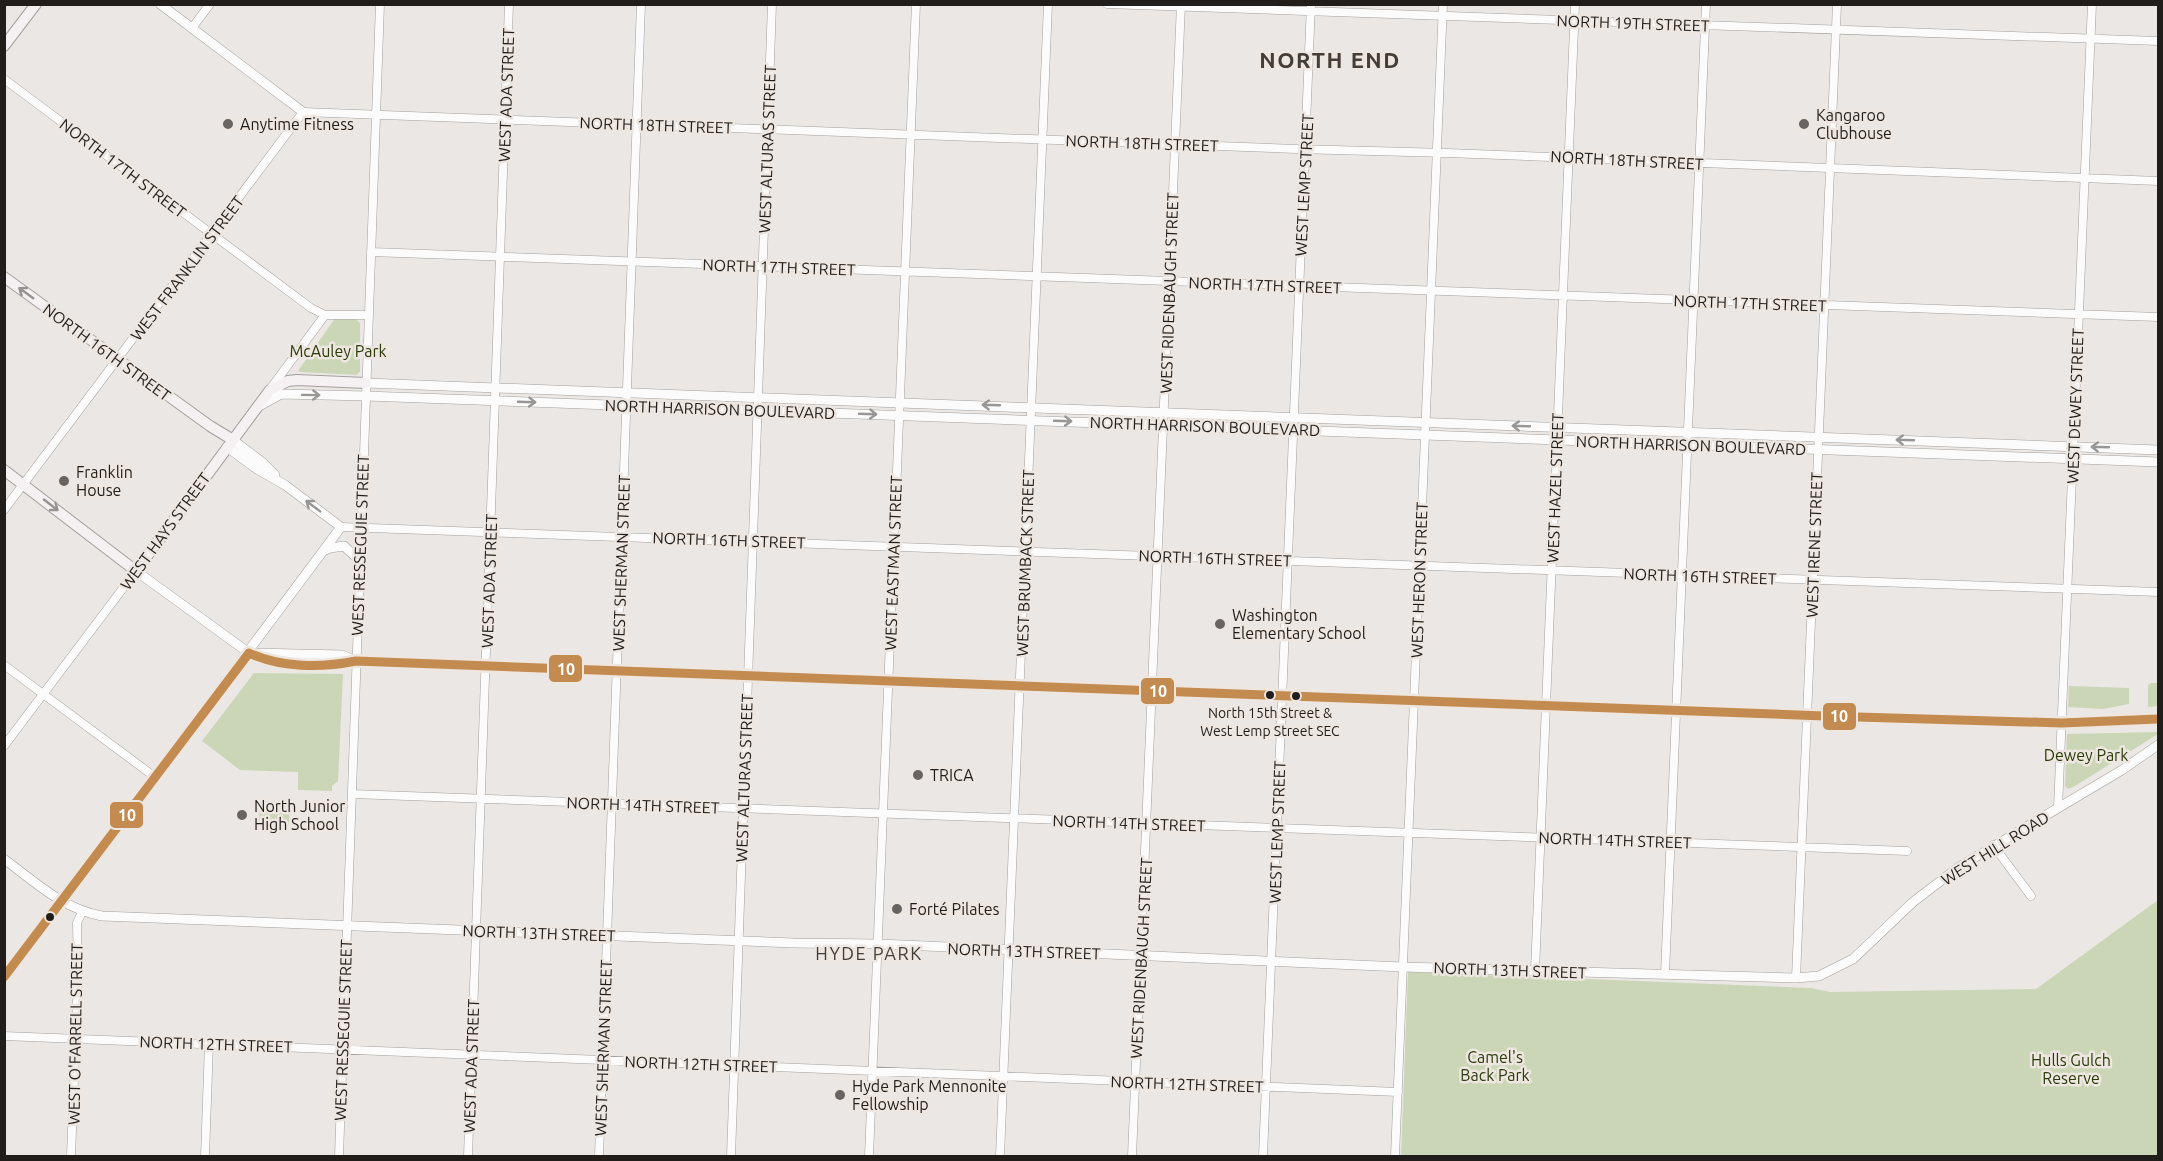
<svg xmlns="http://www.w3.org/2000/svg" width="2163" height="1161" font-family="Ubuntu,sans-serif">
  <rect width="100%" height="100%" fill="#ebe7e4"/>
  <path fill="#cbd6b7" d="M336,317l18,1 6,5v48l-3,4 -56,-3 -3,-1z
    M254,673l89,1 -5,107 -6,5v5l-34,-1v-18l-58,-2 -38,-29z
    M2151,683h7v23l-10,1v-22z
    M2069,686l60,2v16l-26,5 -35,-2z
    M2158,732v2l-83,52 -7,3 -3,-3 2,-52z
    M260,801l30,1 -1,23 -30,-1z
    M2158,900v256h-757l7,-184 403,16 19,4 206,-3z"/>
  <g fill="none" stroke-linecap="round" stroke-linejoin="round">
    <defs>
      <path id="minor" d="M1107,4l1051,37
        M192,28l18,-24
        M4,79l307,229 14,7h43
        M371,252l1787,65
        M271,388l54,-73
        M4,510l299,-398 993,37 152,4 710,28
        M341,527l1817,65
        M4,665l151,112
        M4,746l132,-175
        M352,794l1555,57
        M2058,808l34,-804
        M1993,845l38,51
        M1535,971l40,-967
        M1665,974l41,-970
        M1796,978l41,-974
        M4,1036l1394,56
        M71,1156l7,-179 -1,-54 5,-11
        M205,1156l4,-112
        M339,1156l41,-1152
        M468,1156l41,-1152
        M599,1156l42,-1152
        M731,1156l41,-1152
        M869,1156l47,-1152
        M1000,1156l48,-1152
        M1132,1156l49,-1152
        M1263,1156l48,-1152
        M1395,1156l48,-1152"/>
      <path id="tertiary" d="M160,4l143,108
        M366,383l1792,67
        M261,405l20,-11 85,2 1792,66
        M233,440l29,22 13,13
        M325,550l5,-2 14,-2 16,15
        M136,571l113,82 21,9 72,2 14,-3 1468,55 238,7 96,-4
        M252,653l90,2 14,6
        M4,859c31,23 59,50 98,57l691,27 86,1 524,23 393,11 23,-2 34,-17 60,-57 46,-35 163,-97 36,-25
        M4,978l337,-451 -56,-42 -28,-16 -30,-22"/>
      <path id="secondary" d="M4,46l32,-42
        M4,277l206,149 23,14
        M4,470l132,101 134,-181 18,-9 9,-1 69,3"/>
    </defs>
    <use href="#minor" stroke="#a2a09d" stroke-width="9"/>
    <use href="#tertiary" stroke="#a2a09d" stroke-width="10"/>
    <use href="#secondary" stroke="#a2a09d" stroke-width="12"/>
    <use href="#minor" stroke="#fcfbfb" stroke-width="8"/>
    <use href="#tertiary" stroke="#fcfbfb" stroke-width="9"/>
    <use href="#secondary" stroke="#f5f1f2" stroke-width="10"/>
    <defs>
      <path id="bus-1" d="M249,653c32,15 72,15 107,8l1468,55 238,7 96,-4
        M4,977l245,-324"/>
    </defs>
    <use href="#bus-1" stroke="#eee7e1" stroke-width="14"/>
    <use href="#bus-1" stroke="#c48b50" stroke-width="9"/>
  </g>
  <defs><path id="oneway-shaft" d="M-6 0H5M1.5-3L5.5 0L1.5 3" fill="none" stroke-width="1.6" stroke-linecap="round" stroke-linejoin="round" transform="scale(1.5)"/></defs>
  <g stroke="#959291">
    <use href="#oneway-shaft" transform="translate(26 293) rotate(-144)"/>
    <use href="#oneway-shaft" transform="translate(51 505) rotate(38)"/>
  </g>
  <g stroke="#999796">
    <use href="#oneway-shaft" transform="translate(311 395) rotate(1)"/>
    <use href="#oneway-shaft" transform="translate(527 402) rotate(2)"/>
    <use href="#oneway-shaft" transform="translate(991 405) rotate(-178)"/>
    <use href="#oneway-shaft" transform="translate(868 414) rotate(2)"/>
    <use href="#oneway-shaft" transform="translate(1063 421) rotate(2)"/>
    <use href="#oneway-shaft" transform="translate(1521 426) rotate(-178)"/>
    <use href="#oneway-shaft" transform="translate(1905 440) rotate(-178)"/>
    <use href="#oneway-shaft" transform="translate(2100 447) rotate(-178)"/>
    <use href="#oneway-shaft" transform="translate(313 506) rotate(-143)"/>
  </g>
  <g fill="#676461" stroke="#eee7e1" stroke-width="2">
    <circle cx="228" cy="124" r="6"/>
    <circle cx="1804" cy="124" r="6"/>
    <circle cx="64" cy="481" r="6"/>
    <circle cx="1220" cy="624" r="6"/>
    <circle cx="918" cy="775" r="6"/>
    <circle cx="242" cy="815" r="6"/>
    <circle cx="897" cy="909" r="6"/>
    <circle cx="840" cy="1095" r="6"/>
  </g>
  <g fill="#201d1b" stroke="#eee7e1" stroke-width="2">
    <circle cx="1270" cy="695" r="5"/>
    <circle cx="1296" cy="696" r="5"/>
    <circle cx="50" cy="917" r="5"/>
  </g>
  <g text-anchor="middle" stroke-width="5" stroke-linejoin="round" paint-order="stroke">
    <g font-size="14" fill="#201d1b" stroke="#eee7e1">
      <text x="1270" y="718">North 15th Street &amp;<tspan x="1270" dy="18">West Lemp Street SEC</tspan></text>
    </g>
    <g font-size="16" fill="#201d1b" stroke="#eee7e1">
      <text transform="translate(1633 23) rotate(2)" y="6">NORTH 19TH STREET</text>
      <text transform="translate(506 95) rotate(-88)" y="6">WEST ADA STREET</text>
      <text transform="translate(656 125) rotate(2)" y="6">NORTH 18TH STREET</text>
      <text transform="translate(1142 143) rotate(2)" y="6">NORTH 18TH STREET</text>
      <text transform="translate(767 149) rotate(-88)" y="6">WEST ALTURAS STREET</text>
      <text transform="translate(1627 160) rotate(3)" y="6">NORTH 18TH STREET</text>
      <text transform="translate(123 168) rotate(37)" y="6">NORTH 17TH STREET</text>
      <text transform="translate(1304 185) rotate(-87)" y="6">WEST LEMP STREET</text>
      <text transform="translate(779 267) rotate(2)" y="6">NORTH 17TH STREET</text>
      <text transform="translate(187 268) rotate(-53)" y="6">WEST FRANKLIN STREET</text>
      <text transform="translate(1265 285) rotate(2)" y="6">NORTH 17TH STREET</text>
      <text transform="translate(1169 293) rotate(-88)" y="6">WEST RIDENBAUGH STREET</text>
      <text transform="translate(1750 303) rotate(2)" y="6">NORTH 17TH STREET</text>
      <text transform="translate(107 352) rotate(36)" y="6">NORTH 16TH STREET</text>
      <text transform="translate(2075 406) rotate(-88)" y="6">WEST DEWEY STREET</text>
      <text transform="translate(720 409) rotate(2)" y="6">NORTH HARRISON BOULEVARD</text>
      <text transform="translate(1205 426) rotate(2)" y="6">NORTH HARRISON BOULEVARD</text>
      <text transform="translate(1691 445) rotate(2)" y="6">NORTH HARRISON BOULEVARD</text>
      <text transform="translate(1555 488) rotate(-88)" y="6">WEST HAZEL STREET</text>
      <text transform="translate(165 531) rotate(-54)" y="6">WEST HAYS STREET</text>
      <text transform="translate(729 540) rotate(2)" y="6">NORTH 16TH STREET</text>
      <text transform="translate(360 545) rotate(-88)" y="6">WEST RESSEGUIE STREET</text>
      <text transform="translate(1814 545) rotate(-88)" y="6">WEST IRENE STREET</text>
      <text transform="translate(1215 558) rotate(2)" y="6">NORTH 16TH STREET</text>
      <text transform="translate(621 563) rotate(-88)" y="6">WEST SHERMAN STREET</text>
      <text transform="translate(893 563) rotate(-88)" y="6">WEST EASTMAN STREET</text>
      <text transform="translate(1025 563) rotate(-88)" y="6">WEST BRUMBACK STREET</text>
      <text transform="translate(1700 576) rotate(2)" y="6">NORTH 16TH STREET</text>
      <text transform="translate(1419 580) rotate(-88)" y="6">WEST HERON STREET</text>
      <text transform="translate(489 581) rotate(-88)" y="6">WEST ADA STREET</text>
      <text transform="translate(744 778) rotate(-88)" y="6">WEST ALTURAS STREET</text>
      <text transform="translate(643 805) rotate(2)" y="6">NORTH 14TH STREET</text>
      <text transform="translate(1129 823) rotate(2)" y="6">NORTH 14TH STREET</text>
      <text transform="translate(1277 832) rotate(-88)" y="6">WEST LEMP STREET</text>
      <text transform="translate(1615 840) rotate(2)" y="6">NORTH 14TH STREET</text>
      <text transform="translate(1995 848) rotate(-32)" y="6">WEST HILL ROAD</text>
      <text transform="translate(539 933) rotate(2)" y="6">NORTH 13TH STREET</text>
      <text transform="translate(1024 951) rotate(2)" y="6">NORTH 13TH STREET</text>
      <text transform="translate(1141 958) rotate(-87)" y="6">WEST RIDENBAUGH STREET</text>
      <text transform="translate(1510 970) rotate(2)" y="6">NORTH 13TH STREET</text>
      <text transform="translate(343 1030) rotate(-88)" y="6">WEST RESSEGUIE STREET</text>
      <text transform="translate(75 1034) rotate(-89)" y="6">WEST O'FARRELL STREET</text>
      <text transform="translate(216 1044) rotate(2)" y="6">NORTH 12TH STREET</text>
      <text transform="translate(603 1048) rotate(-88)" y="6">WEST SHERMAN STREET</text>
      <text transform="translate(701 1064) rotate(2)" y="6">NORTH 12TH STREET</text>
      <text transform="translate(471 1066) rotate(-88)" y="6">WEST ADA STREET</text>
      <text transform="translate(1187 1084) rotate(2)" y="6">NORTH 12TH STREET</text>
    </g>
    <g font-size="16" fill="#201d1b" stroke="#eee7e1" text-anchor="start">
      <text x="1816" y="121">Kangaroo<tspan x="1816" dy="18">Clubhouse</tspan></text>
      <text x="240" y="130">Anytime Fitness</text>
      <text x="76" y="478">Franklin<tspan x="76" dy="18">House</tspan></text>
      <text x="1232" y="621">Washington<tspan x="1232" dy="18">Elementary School</tspan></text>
      <text x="930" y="781">TRICA</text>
      <text x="254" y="812">North Junior<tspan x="254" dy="18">High School</tspan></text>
      <text x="909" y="915">Forté Pilates</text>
      <text x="852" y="1092">Hyde Park Mennonite<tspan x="852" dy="18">Fellowship</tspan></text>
    </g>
    <g font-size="16" fill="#2a3b09" stroke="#eee7e1">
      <text x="338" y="357">McAuley Park</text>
      <text x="2086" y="761">Dewey Park</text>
      <text x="1495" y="1063">Camel's<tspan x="1495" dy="18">Back Park</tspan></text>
      <text x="2071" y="1066">Hulls Gulch<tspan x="2071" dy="18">Reserve</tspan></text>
    </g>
    <g font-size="18" letter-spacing="1.5" fill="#443e39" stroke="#eee7e1">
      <text x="869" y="960">HYDE PARK</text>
    </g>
    <g font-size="22" font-weight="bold" letter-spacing="1.5" fill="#443e39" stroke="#eee7e1">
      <text x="1330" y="68">NORTH END</text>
    </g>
  </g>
  <g stroke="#eee7e1" stroke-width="2">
    <rect x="548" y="654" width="35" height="29" rx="6" fill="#c48b50"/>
    <rect x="1140" y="677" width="35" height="28" rx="6" fill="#c48b50"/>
    <rect x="1822" y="702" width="35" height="29" rx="6" fill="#c48b50"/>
    <rect x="109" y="801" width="35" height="28" rx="6" fill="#c48b50"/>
  </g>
  <g font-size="16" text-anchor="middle" font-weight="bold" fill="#fff">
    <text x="566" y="675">10</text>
    <text x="1158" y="697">10</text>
    <text x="1839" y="722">10</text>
    <text x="127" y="821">10</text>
  </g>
  <rect width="2163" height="1161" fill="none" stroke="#201d1b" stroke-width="12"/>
</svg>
